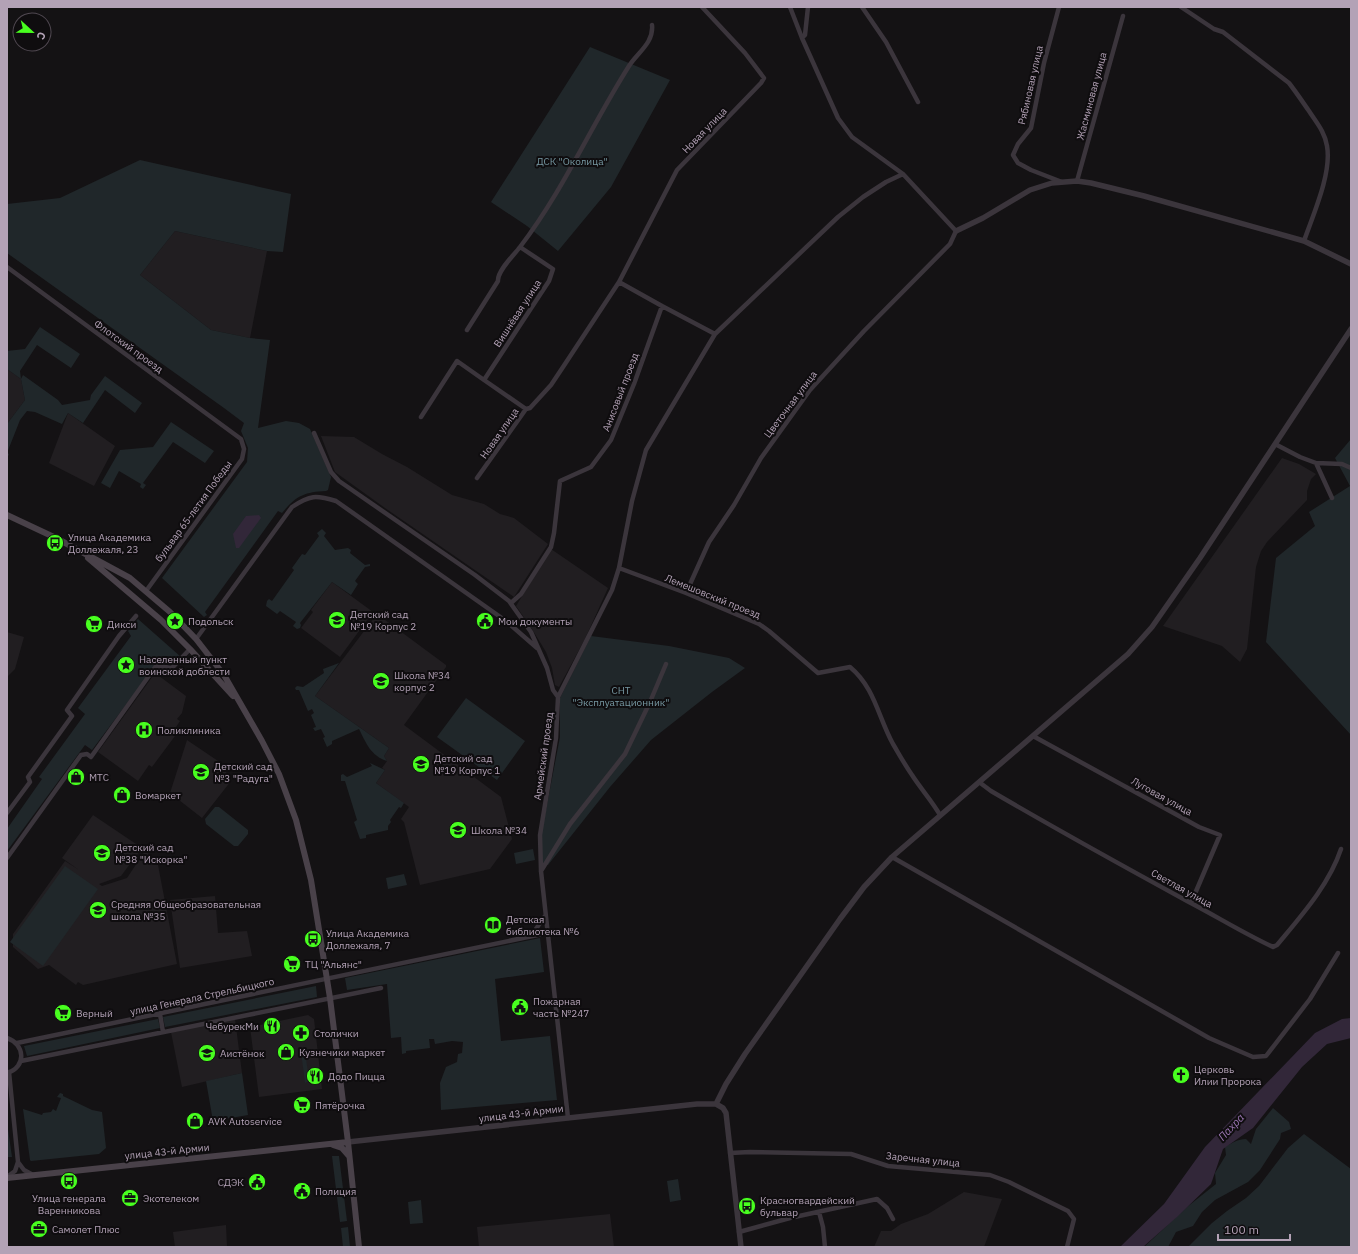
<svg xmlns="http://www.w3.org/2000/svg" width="1358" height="1254" font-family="'IBM Plex Sans',sans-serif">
  <rect width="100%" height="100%" fill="#141214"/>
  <path fill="#211e21" d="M175,231l92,20 -17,87 -39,-8 -71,-55z
    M7,369l14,10 4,21 -18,24z
    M68,413l47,33 -21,40 -45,-23z
    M321,436l33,1 28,17 25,13 45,28 32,9 16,10 14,4 34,26 -34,53 -129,-89 -50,-36z
    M1282,458l17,6 17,10 -5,5 -4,12v9l-40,42 -6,9 -5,16 -9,82 -7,13 -18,-16 -59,-20z
    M551,549l57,39 -23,51 -26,48 -4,-2 -3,-17 -6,-16 -14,-23 -16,-23z
    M332,582l41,30 -33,45 -39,-29 12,-16 -2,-2z
    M377,614l69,51v2l-42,58 97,72 11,42 -22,30 -70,16 -16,-63 -3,-3 8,-12 -33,-24 9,-13 -3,-2 5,-7 -3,-5 5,-8 -74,-52z
    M7,632l17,5 -9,32 -8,8z
    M155,673l31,23 -4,17 -5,6 3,2 -8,12 3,3 -23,31 -3,-2 -11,16 -40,-29z
    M187,740l34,23 10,18 -29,37 -32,-25z
    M93,815l49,33 -21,28 -22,8 3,2 25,-8 18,-27 12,9 20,104 -94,21 -5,-3 -2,3 -27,-20 -11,4 -25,-22v-13l52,-73 14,9 -17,-12z
    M215,896l3,37 29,-2 5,25 -72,12 -10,-68z
    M308,1015l6,4 8,70 -63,8 -9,-70z
    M235,1019l7,54 -60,14 -11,-55z
    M964,1192l38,7 -18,48h-110l7,-16h10l10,-7 27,-10z
    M610,1214l4,33h-135l-2,-20z
    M226,1225l1,22h-52l-2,-15z"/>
  <path fill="#20272a" d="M590,47l80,33 -59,107 -53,64 -31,-25 -36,-24z
    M140,160l151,34 -8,58 -16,-1 -92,-20 -35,44 71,55 39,8 20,2 -12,88 28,-7 13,2 11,6 21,48 -3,13 -2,1c-22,1 -30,5 -44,22l-4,-2 -73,101 2,3 -3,2 -42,-39 85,-116 1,-14 -7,-17 3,-8 -20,-15 -217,-155v-49l53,-6z
    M40,327l40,27 -9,14 -34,-23 -17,26 1,8 2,-4 35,25 4,5 28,-5 1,-5 14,-19 37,27 -7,10 -30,-23 -22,33 -15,-10 -6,11 -27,-12 -8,-1 -7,9 -13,33 2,1 -2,5v-35l18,-24 -4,-21 -14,-10v-18l18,-2z
    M171,422l43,29 -9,12 -32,-21 -30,41 3,2 -3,4 -3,-2 1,-3 -22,-13 -9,17 -9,-5 19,-33 33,-3z
    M1351,439v296l-85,-93 10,-84 39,-32 -6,-14 41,-26 -15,-28z
    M322,529l4,4 -2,3 11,14 13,-2 3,2 -1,3 15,12 5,-1v2l-5,1 -10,14 3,3 -7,11 -19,-13 -32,41 1,2 -1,3 -3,1 -4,-3 3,-4 -16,-11 -3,3 -11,-8 1,-5 2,-2 3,2 22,-31 -2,-2 10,-14 3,1 14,-19 -2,-3z
    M138,619l43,38 -8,10 -12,-9 -69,92 -7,-5 -78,106v-22l35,-50 -3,-2 46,-63 -7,-6 53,-72 -3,-5z
    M591,636l78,10 60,12 16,10 -33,24 -61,48 -41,47 -62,78 -7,-3v-26l19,-99v-39z
    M339,663l-24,33 74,52 -5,8 3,5c-16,-5 -21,-18 -28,-32l-27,12v3l-5,3 -4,-9 2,-1 -4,-8 -6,2 -2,-3 3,-1 -5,-12 3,-2 -2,-4 -4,2 -9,-21h-3l-1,-2 2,-2 6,1 21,-14 -1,-4z
    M466,698l59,43 -28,39 -60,-43z
    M370,763l15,7 -9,13 28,20 -3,5 -2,-1 -9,13 1,2 -3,4v4l-22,5v3l-6,1 -6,-17 3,-2 -12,-39h-4v-6l2,-1 4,3 25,-11z
    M215,807h4l29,23v4l-10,12h-4l-28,-22 -1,-5z
    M533,849l2,11 -19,4 -2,-11z
    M65,866l33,23 -55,77 -33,-24z
    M404,874l3,11 -19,4 -2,-11z
    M540,938l4,34 -49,7 6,62 49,-5 7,64 -116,10 -1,-27 6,-16 11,-5 1,-8 4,-1 1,-11 -11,-1 -17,3 -1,-5h-5l1,9 -24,3v2l-4,1 -1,-17 -10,1 -4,-54 -40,6 -2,-12z
    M316,986l1,11 -152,30 -2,-10z
    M158,1019l2,9 -133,28 -3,-10z
    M305,1050l4,31 -4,2 -4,-31z
    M242,1073l6,42 -35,6 -7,-40z
    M60,1093l3,1v2l29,14 10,2 4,36 -7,6 -68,7 -1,-1 -7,-51 19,6 1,-2 8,-1 2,-3 3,2 5,-13 -4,-1z
    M1273,1108l16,14 2,7 -10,4 -1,6 -20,31 -12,12 -33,18 -13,12 -9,14 -17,6 -8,15h-24l43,-40 29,-23 -1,-11 11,-18 -1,-8c7,-4 13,-8 21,-8l5,5 5,-15z
    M7,1122l5,35h-4v6l-1,1z
    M1304,1134l47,35v78h-163l24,-24 15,-12 19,-13 13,-12 29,-38z
    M332,1156h7l8,65 -7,1z
    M678,1179l3,21 -11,2 -3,-21z
    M421,1200l2,23 -13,1 -2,-22z
    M348,1227l2,20h-7l-2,-19z"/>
  <path fill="#322739" d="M259,515l2,3 -22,30h-3l-3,-14 13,-18z
    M1351,1018v20l-24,6 -25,23 -49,61 -30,21 -12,35 -34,33 -34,30h-23l44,-43 41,-57 110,-114 27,-14z"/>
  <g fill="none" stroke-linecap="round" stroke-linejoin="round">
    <path stroke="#3b353c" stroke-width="4.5" d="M862,7l24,35 32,60
      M1059,7l-15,56 -13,65 -13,16 -5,11 5,8 13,7 31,12
      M1181,7l33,22 9,3 66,51c7,9 13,18 20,28 7,11 16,21 18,35 5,27 -14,69 -23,95
      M802,38l3,-3 3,-28
      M1077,181l46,-165
      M520,247c43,-56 71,-121 109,-181 8,-13 25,-23 23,-41
      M7,267l234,172 3,10 -2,10 -96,132
      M662,306l-43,-24 58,-112 84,-87 3,-5 -19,-25 -43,-46
      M467,330l31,-49c-1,-10 16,-26 22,-34l33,22 -4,12 -65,99 42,29
      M421,417l36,-56 27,19
      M314,433l17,39 8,9 136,94 34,26 22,31 16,36 6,22 5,7 -2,41 -16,97 1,36 27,247
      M1275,444l25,13 16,6 16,35
      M1316,463l26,1 9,4
      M477,478l49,-69 4,-1 21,-23 14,-21 54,-82
      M619,568l67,25 73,31 10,7 49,42 32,-6c25,21 28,50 43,77 6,10 12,21 19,31 9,14 20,26 28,40
      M686,593l23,-51 25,-37 27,-47 49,-68 54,-59 86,-87 6,-13 -53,-57 -51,-37 -14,-19 -36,-80 -12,-31
      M511,603l10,-9 30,-47 3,-14 6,-52 31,-14 20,-27 23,-56 28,-78 53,28
      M196,639l96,-132c18,-12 24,-12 44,-6l170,120 31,27
      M558,697l54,-107 7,-22 13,-67 14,-51 69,-116 123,-117 25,-20 23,-15 17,-8
      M1033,736l166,91 21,8 -29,68
      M979,782l12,9c65,38 130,74 196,110 29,15 56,32 86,46l4,-2c24,-29 52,-60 64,-96
      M7,813l23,-31 -2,-5 44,-61 -5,-6 52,-74 17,-20
      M892,857l317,181 44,19 13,-1 44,-57 28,-46
      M7,858l74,-103 6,-1 4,3 65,-91 16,2 18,-19
      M541,871l29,-47 55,-70 25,-52 16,-38
      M531,936l14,-20
      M160,1014l3,18
      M7,1038c18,6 20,29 0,35
      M17,1043l530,-110
      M21,1061l360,-73
      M730,1153l20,-1 101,2 37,12 102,9 19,7 59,29 6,8 -7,28
      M18,1162l6,8 9,5
      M7,1177l8,-6 3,-9 -9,-90
      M819,1212l4,15 2,20
      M739,1232l51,-14 87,-19 10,9 6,11"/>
    <path stroke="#3b353c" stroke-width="5.5" d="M956,231l27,-13 47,-28 22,-7 25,-2 14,2 53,13 160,45 47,23
      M716,1104l10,-20 19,-30 95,-135 24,-32 28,-30 236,-203 24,-27 48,-69 151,-229
      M716,1104l7,4 3,5 15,134
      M348,1142l349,-38h19"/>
    <path stroke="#494149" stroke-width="6" d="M7,515l49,23 74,40 40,34 26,27 28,36 38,66 17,33 17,46 15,60 19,118 18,144 11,105
      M88,558l73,62 29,29 43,47
      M333,1145l9,3 7,8
      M7,1178l341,-36"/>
  </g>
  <defs>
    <symbol id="bus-disc" viewBox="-11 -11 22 22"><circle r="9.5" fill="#48ff1f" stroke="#0f0d0f"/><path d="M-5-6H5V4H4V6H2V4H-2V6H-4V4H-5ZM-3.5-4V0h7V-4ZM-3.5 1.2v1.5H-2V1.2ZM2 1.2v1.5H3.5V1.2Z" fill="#111"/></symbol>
    <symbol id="school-disc" viewBox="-11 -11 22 22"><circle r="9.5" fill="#48ff1f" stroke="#0f0d0f"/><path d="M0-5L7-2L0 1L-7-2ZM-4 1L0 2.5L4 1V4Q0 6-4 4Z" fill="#111"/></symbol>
    <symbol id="sight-disc" viewBox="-11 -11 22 22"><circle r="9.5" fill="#48ff1f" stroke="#0f0d0f"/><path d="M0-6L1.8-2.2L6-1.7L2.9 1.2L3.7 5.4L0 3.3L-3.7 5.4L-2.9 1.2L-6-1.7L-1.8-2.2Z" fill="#111"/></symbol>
    <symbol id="civic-disc" viewBox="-11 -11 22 22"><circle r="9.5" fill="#48ff1f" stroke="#0f0d0f"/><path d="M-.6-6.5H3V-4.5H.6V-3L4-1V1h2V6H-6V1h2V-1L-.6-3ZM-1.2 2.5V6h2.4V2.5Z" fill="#111"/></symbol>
    <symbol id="supermarket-disc" viewBox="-11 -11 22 22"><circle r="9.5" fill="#48ff1f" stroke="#0f0d0f"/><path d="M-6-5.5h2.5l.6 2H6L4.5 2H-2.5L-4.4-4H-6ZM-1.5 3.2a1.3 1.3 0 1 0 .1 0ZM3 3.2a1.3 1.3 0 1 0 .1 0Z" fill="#111"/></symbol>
    <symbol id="hospital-disc" viewBox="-11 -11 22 22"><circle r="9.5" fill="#48ff1f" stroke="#0f0d0f"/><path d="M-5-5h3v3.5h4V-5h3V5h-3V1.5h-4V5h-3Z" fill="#111"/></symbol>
    <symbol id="shop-disc" viewBox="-11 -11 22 22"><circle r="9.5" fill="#48ff1f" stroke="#0f0d0f"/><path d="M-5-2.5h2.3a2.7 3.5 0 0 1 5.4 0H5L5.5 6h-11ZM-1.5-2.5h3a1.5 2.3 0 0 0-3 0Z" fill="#111"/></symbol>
    <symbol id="library-disc" viewBox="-11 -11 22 22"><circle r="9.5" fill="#48ff1f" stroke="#0f0d0f"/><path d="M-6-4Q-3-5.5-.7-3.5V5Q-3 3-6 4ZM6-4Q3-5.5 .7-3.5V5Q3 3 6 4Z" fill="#111"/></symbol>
    <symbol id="restaurant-disc" viewBox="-11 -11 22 22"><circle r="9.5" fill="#48ff1f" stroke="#0f0d0f"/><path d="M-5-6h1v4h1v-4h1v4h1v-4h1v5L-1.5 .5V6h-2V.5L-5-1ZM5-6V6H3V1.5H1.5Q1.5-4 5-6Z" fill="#111"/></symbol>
    <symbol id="pharmacy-disc" viewBox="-11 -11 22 22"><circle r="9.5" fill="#48ff1f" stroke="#0f0d0f"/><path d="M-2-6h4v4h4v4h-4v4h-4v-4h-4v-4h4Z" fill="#111"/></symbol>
    <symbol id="church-disc" viewBox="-11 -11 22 22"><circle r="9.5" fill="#48ff1f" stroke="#0f0d0f"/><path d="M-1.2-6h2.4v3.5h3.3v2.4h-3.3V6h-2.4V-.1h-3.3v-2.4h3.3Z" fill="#111"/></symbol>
    <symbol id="office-disc" viewBox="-11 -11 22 22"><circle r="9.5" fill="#48ff1f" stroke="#0f0d0f"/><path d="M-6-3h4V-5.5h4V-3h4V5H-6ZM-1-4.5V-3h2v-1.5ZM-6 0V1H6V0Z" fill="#111"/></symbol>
  </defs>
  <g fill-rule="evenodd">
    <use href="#bus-disc" x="45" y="533" width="20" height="20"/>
    <use href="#school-disc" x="327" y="610" width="20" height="20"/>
    <use href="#sight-disc" x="165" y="611" width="20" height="20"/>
    <use href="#civic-disc" x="475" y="611" width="20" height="20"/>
    <use href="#supermarket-disc" x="84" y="614" width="20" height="20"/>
    <use href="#sight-disc" x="116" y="655" width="20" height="20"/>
    <use href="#school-disc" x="371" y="671" width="20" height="20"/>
    <use href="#hospital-disc" x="134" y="720" width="20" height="20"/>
    <use href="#school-disc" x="411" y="754" width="20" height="20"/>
    <use href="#school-disc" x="191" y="762" width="20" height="20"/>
    <use href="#shop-disc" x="66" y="767" width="20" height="20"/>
    <use href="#shop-disc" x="112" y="785" width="20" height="20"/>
    <use href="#school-disc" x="448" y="820" width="20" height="20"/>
    <use href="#school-disc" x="92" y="843" width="20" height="20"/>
    <use href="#school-disc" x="88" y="900" width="20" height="20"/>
    <use href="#library-disc" x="483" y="915" width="20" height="20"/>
    <use href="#bus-disc" x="303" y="929" width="20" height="20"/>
    <use href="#supermarket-disc" x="282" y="954" width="20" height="20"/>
    <use href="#civic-disc" x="510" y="997" width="20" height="20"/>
    <use href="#supermarket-disc" x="53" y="1003" width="20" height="20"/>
    <use href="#restaurant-disc" x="262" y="1016" width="20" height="20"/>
    <use href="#pharmacy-disc" x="291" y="1023" width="20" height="20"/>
    <use href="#shop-disc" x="276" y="1042" width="20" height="20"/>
    <use href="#school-disc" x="197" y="1043" width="20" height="20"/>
    <use href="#church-disc" x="1171" y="1065" width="20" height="20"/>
    <use href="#restaurant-disc" x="305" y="1066" width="20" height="20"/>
    <use href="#supermarket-disc" x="292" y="1095" width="20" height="20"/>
    <use href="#shop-disc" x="185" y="1111" width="20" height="20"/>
    <use href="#bus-disc" x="59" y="1171" width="20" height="20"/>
    <use href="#civic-disc" x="247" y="1172" width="20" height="20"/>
    <use href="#civic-disc" x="292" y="1181" width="20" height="20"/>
    <use href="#office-disc" x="120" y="1188" width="20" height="20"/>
    <use href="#bus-disc" x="737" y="1196" width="20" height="20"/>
    <use href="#office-disc" x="29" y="1219" width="20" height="20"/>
  </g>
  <g text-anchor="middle" stroke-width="4" stroke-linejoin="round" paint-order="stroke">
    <g font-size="10" fill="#b3a2b6" stroke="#0f0d0f">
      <text transform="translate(1030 85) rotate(-77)" y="4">Рябиновая улица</text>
      <text transform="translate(1091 96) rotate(-75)" y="4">Жасминовая улица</text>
      <text transform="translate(704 130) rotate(-46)" y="4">Новая улица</text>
      <text transform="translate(517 313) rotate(-57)" y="4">Вишнёвая улица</text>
      <text transform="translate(129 346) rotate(36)" y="4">Флотский проезд</text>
      <text transform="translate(620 392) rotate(-69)" y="4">Анисовый проезд</text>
      <text transform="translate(790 404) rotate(-53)" y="4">Цветочная улица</text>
      <text transform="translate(499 433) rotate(-55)" y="4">Новая улица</text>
      <text transform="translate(193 511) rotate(-54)" y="4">бульвар 65-летия Победы</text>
      <text transform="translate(713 596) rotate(22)" y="4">Лемешовский проезд</text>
      <text transform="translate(543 756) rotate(-82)" y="4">Армейский проезд</text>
      <text transform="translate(1162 796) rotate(29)" y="4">Луговая улица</text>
      <text transform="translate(1182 888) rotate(29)" y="4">Светлая улица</text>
      <text transform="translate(202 996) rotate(-12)" y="4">улица Генерала Стрельбицкого</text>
      <text transform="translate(521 1113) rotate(-7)" y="4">улица 43-й Армии</text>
      <text transform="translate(167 1151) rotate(-6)" y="4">улица 43-й Армии</text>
      <text transform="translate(923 1159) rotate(6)" y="4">Заречная улица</text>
    </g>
    <g font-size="10" fill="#7799a3" stroke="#0f0d0f">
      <text x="572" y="165">ДСК "Околица"</text>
      <text x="621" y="694">СНТ<tspan x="621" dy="12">"Эксплуатационник"</tspan></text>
    </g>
    <g font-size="10" fill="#b3a2b6" stroke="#0f0d0f" text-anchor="start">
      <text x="68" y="541">Улица Академика<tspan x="68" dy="12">Доллежаля, 23</tspan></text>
      <text x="350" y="618">Детский сад<tspan x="350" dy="12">№19 Корпус 2</tspan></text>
      <text x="188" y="625">Подольск</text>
      <text x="498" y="625">Мои документы</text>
      <text x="107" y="628">Дикси</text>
      <text x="139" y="663">Населенный пункт<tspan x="139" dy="12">воинской доблести</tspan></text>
      <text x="394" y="679">Школа №34<tspan x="394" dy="12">корпус 2</tspan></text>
      <text x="157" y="734">Поликлиника</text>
      <text x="434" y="762">Детский сад<tspan x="434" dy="12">№19 Корпус 1</tspan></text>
      <text x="214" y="770">Детский сад<tspan x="214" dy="12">№3 "Радуга"</tspan></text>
      <text x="89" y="781">МТС</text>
      <text x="135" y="799">Вомаркет</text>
      <text x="471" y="834">Школа №34</text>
      <text x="115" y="851">Детский сад<tspan x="115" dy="12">№38 "Искорка"</tspan></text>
      <text x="111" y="908">Средняя Общеобразовательная<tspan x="111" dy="12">школа №35</tspan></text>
      <text x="506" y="923">Детская<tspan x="506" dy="12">библиотека №6</tspan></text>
      <text x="326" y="937">Улица Академика<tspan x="326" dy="12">Доллежаля, 7</tspan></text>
      <text x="305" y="968">ТЦ "Альянс"</text>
      <text x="533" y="1005">Пожарная<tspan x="533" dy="12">часть №247</tspan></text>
      <text x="76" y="1017">Верный</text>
      <text x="259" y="1030" text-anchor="end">ЧебурекМи</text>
      <text x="314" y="1037">Столички</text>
      <text x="299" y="1056">Кузнечики маркет</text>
      <text x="220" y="1057">Аистёнок</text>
      <text x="1194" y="1073">Церковь<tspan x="1194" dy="12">Илии Пророка</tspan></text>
      <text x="328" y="1080">Додо Пицца</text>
      <text x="315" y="1109">Пятёрочка</text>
      <text x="208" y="1125">AVK Autoservice</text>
      <text x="244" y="1186" text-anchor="end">СДЭК</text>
      <text x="315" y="1195">Полиция</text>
      <text x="69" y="1202" text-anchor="middle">Улица генерала<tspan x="69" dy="12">Варенникова</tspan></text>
      <text x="143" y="1202">Экотелеком</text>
      <text x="760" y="1204">Красногвардейский<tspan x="760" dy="12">бульвар</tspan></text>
      <text x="52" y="1233">Самолет Плюс</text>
    </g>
    <g font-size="11" font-style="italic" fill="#9c76b4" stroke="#0f0d0f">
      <text transform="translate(1231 1127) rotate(-47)" y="4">Пахра</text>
    </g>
  </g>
  <rect width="1358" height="1254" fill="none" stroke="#b3a2b6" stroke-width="16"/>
  <g transform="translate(32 32) rotate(112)"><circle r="19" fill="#0f0d0f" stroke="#514952"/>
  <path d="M0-3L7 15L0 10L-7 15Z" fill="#48ff1f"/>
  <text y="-6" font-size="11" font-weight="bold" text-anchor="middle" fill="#b3a2b6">С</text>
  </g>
  <path d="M1218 1234v6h72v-6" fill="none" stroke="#b3a2b6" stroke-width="2"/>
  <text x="1224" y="1234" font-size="12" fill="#b3a2b6" stroke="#0f0d0f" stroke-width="3" paint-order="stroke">100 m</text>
</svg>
